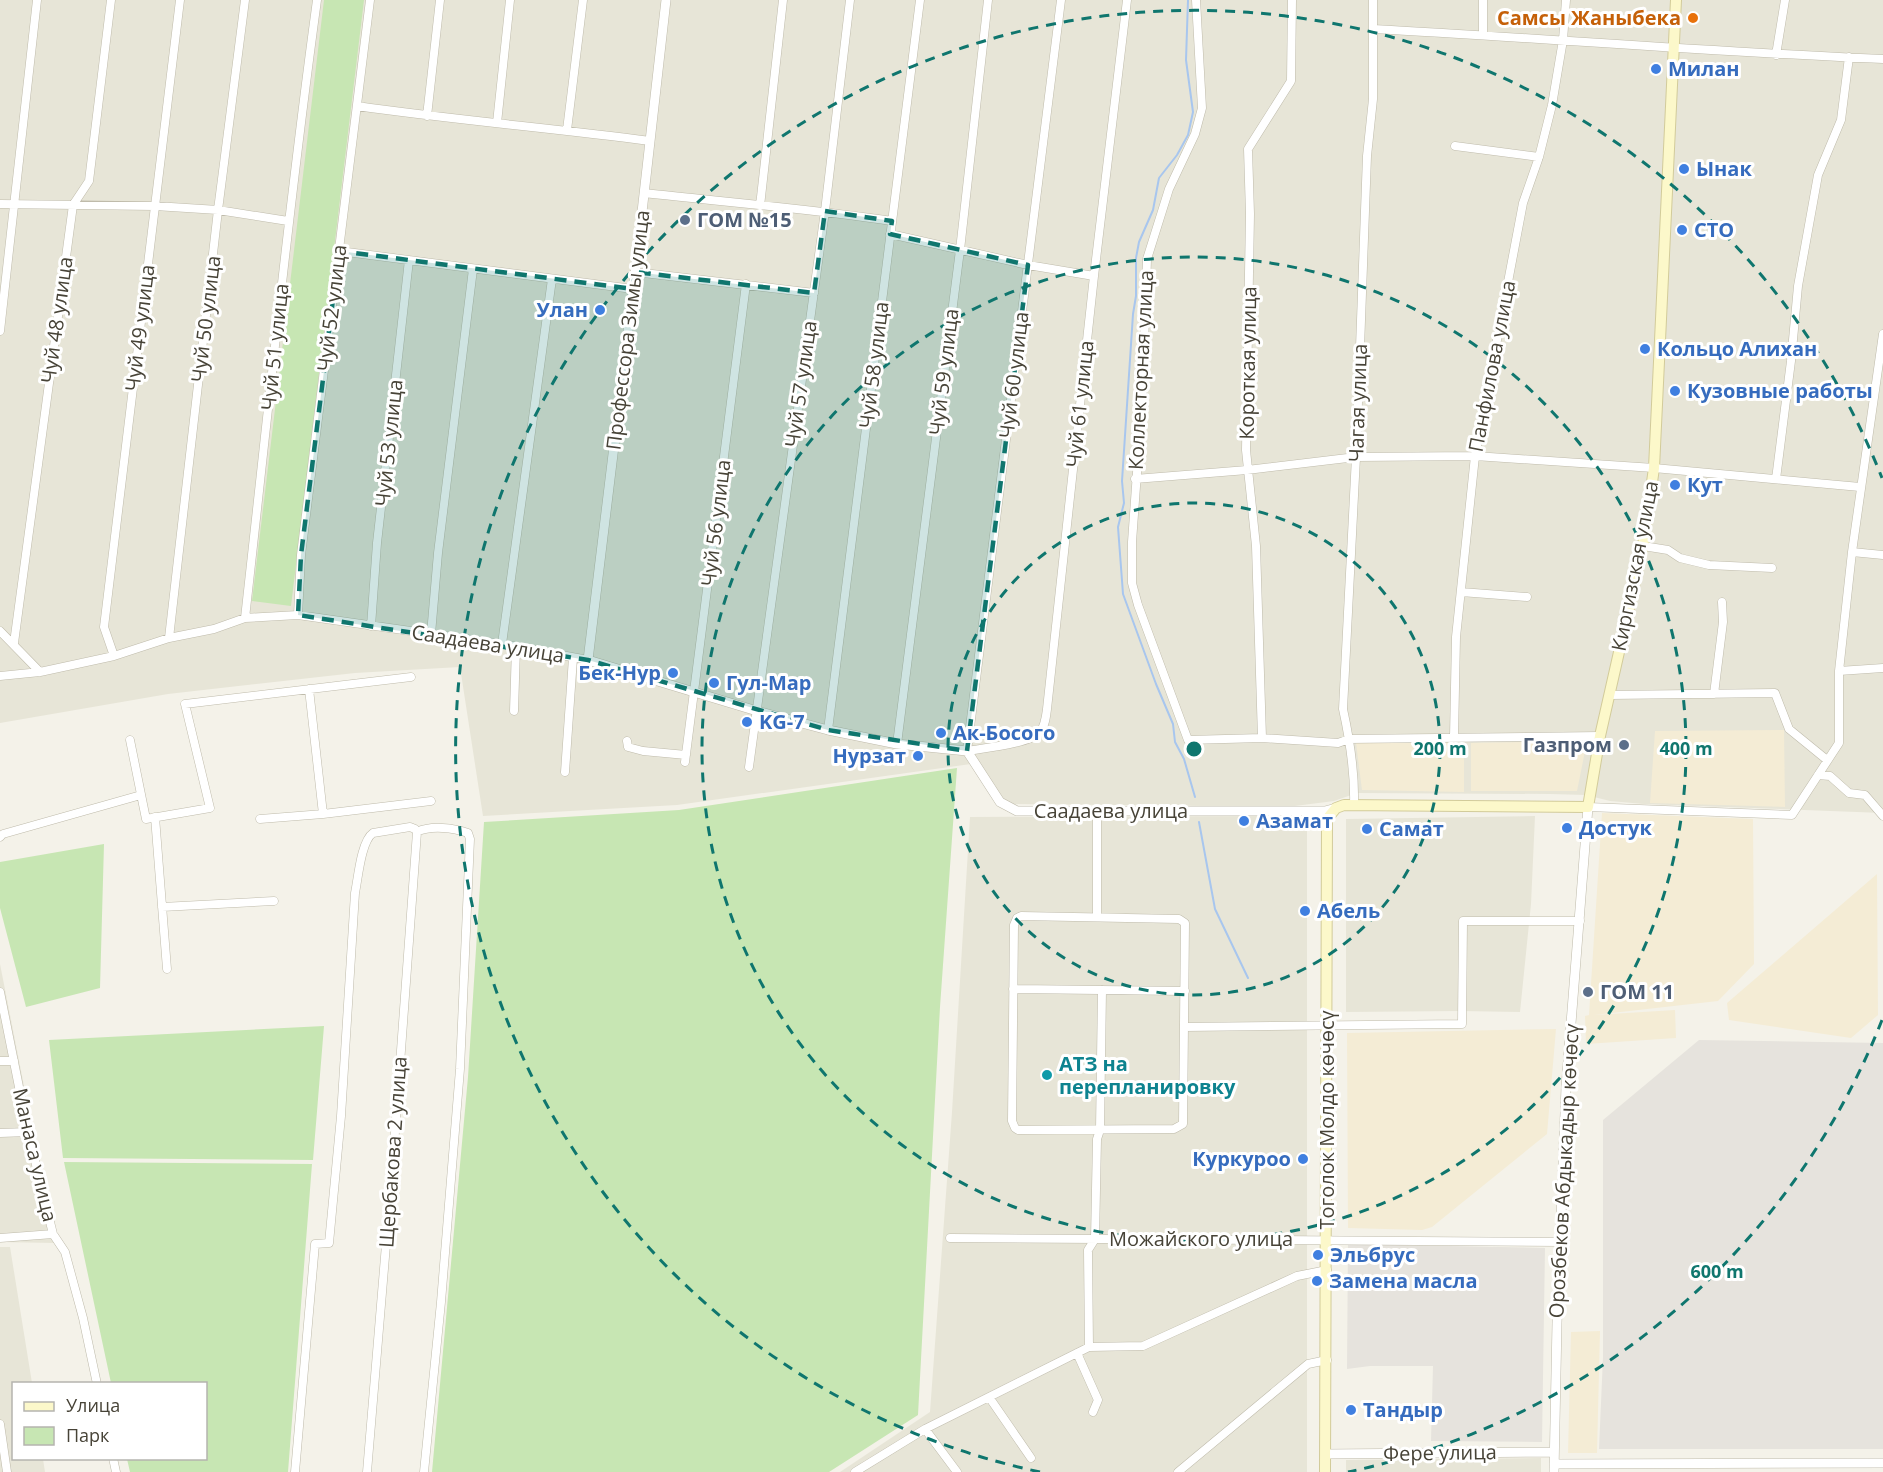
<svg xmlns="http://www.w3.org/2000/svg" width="1883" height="1472" font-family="'Open Sans',sans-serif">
  <rect width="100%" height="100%" fill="#f4f2e9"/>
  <path fill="#e7e5d7" d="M0,0h1883v813l-239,-9 -34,-3 -24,-6 -36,-1 -193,-1 -23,8 -47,6 -280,-3 -29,-41 -301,42 -194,11 -23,-149 -105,6 -187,21 -168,29z
    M1307,816v656h-467l90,-60 22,-300 18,-295z
    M1535,816l-4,88 -11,108 -60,-1 -114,1v-193z
    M0,964l55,279 -55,-1z
    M0,1247h10l22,136 -18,1v74l29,1 2,13h-45z
    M1541,1458v14h-195v-12z"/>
  <path fill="#f4ecd5" d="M1784,730l1,77 -135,-4 5,-72z
    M1587,741l-10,50h-106v-48z
    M1356,743h108v49l-102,-2z
    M1602,813l151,6 1,145 -36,37 -124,14 81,-5 1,28 -90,6 -1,-28 4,-1z
    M1877,874l1,141 -27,23 -122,-18 -2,-17z
    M1556,1029l-9,105 -115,93 -10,3 -74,-2 -1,-195z
    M1600,1331l-3,122h-29l3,-121z"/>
  <path fill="#e6e3dd" d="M1699,1040l184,3v406h-284l4,-92v-237z
    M1348,1244l197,4 -3,194 -111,-1 2,-75h-63l-23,3z"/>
  <path fill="#c7e6b3" d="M324,0h40l-73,606 -39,-5z
    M957,768l-17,239 -22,408 -89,57h-397l36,-395 16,-255 195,-12z
    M104,844l-4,144 -74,19 -26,-99v-46z
    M324,1026l-11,134 -250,-2 -14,-118z
    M64,1162l248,2 -24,308h-158l-3,-13 79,-1v-74l-95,-1z"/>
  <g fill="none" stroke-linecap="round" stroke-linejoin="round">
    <path stroke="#a8c6ee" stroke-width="2" d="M1188,0l-2,60 7,52 -5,23 -11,20 -18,23 -6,32 -14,32 -3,16v38l-3,18 -11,167 2,22 -6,24 5,67 33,90 17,40 2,18 9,17 11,38
      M1199,822l16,87 33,69"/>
    <defs>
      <path id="minor" d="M1061,0l-94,751c16,-3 63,-7 73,-19 5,-6 6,-15 7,-23l47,-433 33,-276
        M1196,0l6,108 -7,26 -26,55 -22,70 -5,144 -10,139v41l6,22 50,135 74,-2 76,5 11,-4 251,-3
        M1373,29c170,9 340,23 510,30
        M1483,35v-35
        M1776,55l9,-55
        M357,106c97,14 195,22 293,35
        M427,116l13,-116
        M497,123l13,-123
        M567,130l16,-130
        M1455,146l84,11
        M644,193c82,9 166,16 248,28
        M0,204l155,2 63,4 70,11
        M760,206l23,-206
        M890,234l138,31 66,11
        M339,251l294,38
        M635,272l179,21
        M0,331l37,-331
        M1135,479l112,-9 109,-13 119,-1 179,12 206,19
        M1776,479l15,-118 7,-75 20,-111 23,-55 8,-63
        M1643,546l25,4 12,8 29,7 63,3
        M1852,552l31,3
        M1461,592l66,5
        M298,615l3,-60 69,-555
        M245,618c23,-206 44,-413 72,-618
        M371,626l6,-83 32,-283
        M0,631l40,41
        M431,634l7,-81 35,-284
        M169,638l49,-428 27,-210
        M14,643l59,-438 16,-24 22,-181
        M502,644l50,-365
        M114,656l-10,-29 76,-627
        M1839,671l44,-3
        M0,676l40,-4 74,-16 55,-18 45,-9 31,-11 53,-3 204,29 86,16
        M309,689l14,125
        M1714,694l9,-72 -1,-20
        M1609,695l166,-2 14,36 38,31
        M514,711l2,-64
        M828,730l92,-730
        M1454,737l2,-100 19,-181 48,-253 16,-46 13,-52 11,-65 3,-40
        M1262,738l-6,-192 -10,-96 4,-236 -2,-65 43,-68 1,-81
        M130,740l16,79 64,-11 -25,-104 226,-27
        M627,741l1,6 15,4 43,4
        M897,744l63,-494 28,-250
        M685,762l61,-478
        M749,767l76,-556 25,-211
        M565,772l8,-114
        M1818,775l12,1 19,17 16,2 18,21
        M1354,805c1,-33 -4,-64 -11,-96l13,-252 11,-301 6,-57v-99
        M1588,807l204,8 47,-72v-72l13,-119 31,-218
        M1097,811v106
        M155,817l12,152
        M260,819l63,-5 108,-13
        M417,832c14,-7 37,-4 51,1l2,6 -10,230 -19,233 -17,170
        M0,837l3,-3 138,-39
        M162,907l112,-6
        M1021,916l158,3 6,4 -2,201 -9,5 -156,1 -3,-2 -3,-7 2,-196 3,-7z
        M1013,989l172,2
        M0,992l28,140 25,102 12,18 18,66 14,66
        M1184,1027l278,-3 1,-103h117
        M0,1061h14
        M0,1133l28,-1
        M0,1238l53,-4
        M950,1238l610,4
        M1089,1347l-1,-97 7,-11 2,-100 3,-9 2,-140
        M1077,1353l21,47 -5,12
        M989,1397l42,61
        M0,1424l7,48
        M925,1429l32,43
        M113,1458l3,14
        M295,1472l20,-228 14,-1 12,-127 14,-223c3,-14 6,-52 18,-60l37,-6 5,2 2,3
        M367,1472l25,-299 25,-341
        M855,1472l70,-43 164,-82 54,-1 154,-70 30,-6
        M1178,1472l130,-108 19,-4"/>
      <path id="tertiary" d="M666,0l-30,265 -48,395 169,51 71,19 69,14 70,7 33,51 17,9h308l11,-3
        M1326,1454l228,-2
        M1554,1464l329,-1
        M1554,1472l3,-149 9,-236 22,-280"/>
      <path id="secondary" d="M1325,1472l2,-653 9,-11 8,-3 244,2 12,-71 43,-190 11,-78 22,-468"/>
    </defs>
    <use href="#minor" stroke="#bfbbab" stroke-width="9"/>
    <use href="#tertiary" stroke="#bfbbab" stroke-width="10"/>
    <use href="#secondary" stroke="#d2cb9a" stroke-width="12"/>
    <use href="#minor" stroke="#fff" stroke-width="8"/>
    <use href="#tertiary" stroke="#fff" stroke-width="9"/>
    <use href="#secondary" stroke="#fcf8ca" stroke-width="10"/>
  </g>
  <path fill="#0f766e" fill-opacity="0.2" stroke="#0f766e" stroke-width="4.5" stroke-dasharray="12 8" stroke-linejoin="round" d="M825,211l67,10 -2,13 138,31 -61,486 -139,-21 -240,-70 -290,-45 3,-60 38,-304 294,38 2,-17 179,21z"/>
  <g fill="none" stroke="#0f766e" stroke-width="3" stroke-dasharray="10 8">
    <circle cx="1194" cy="749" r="246"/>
    <circle cx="1194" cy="749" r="492"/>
    <path d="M1882 1020A739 739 0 0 1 1348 1472M1040 1472A739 739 0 1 1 1882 478"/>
  </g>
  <circle fill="#e8710a" stroke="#fff" stroke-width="2" cx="1693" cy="18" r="6"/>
  <g fill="#3f7fe0" stroke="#fff" stroke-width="2">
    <circle cx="1656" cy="69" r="6"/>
    <circle cx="1684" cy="169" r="6"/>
    <circle cx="1682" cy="230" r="6"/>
    <circle cx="600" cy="310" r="6"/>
    <circle cx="1645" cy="349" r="6"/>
    <circle cx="1675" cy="391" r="6"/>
    <circle cx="1675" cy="485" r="6"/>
    <circle cx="673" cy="673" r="6"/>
    <circle cx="714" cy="683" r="6"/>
    <circle cx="747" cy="722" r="6"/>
    <circle cx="941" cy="733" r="6"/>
    <circle cx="918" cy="756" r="6"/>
    <circle cx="1244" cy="821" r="6"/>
    <circle cx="1567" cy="828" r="6"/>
    <circle cx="1367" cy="829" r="6"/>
    <circle cx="1305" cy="911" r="6"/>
    <circle cx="1303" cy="1159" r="6"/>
    <circle cx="1318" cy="1255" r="6"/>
    <circle cx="1317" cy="1281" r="6"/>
    <circle cx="1351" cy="1410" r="6"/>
  </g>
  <g fill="#5c6f8a" stroke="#fff" stroke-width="2">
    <circle cx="685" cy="220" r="6"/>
    <circle cx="1624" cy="745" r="6"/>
    <circle cx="1588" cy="992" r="6"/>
  </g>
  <circle fill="#0f9aa8" stroke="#fff" stroke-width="2" cx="1047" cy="1075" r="6"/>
  <g text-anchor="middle" stroke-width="6" stroke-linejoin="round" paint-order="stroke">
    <g font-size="20" font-weight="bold" fill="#c56008" stroke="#fff" text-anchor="end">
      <text x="1681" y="25">Самсы Жаныбека</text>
    </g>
    <g font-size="20" font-weight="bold" fill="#366cbe" stroke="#fff" text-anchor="start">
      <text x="1668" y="76">Милан</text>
      <text x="1696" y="176">Ынак</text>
      <text x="1694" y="237">СТО</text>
      <text x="588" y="317" text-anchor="end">Улан</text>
      <text x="1657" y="356">Кольцо Алихан</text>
      <text x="1687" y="398">Кузовные работы</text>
      <text x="1687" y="492">Кут</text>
      <text x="661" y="680" text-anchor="end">Бек-Нур</text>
      <text x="726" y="690">Гул-Мар</text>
      <text x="759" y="729">KG-7</text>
      <text x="953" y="740">Ак-Босого</text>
      <text x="906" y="763" text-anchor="end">Нурзат</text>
      <text x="1256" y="828">Азамат</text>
      <text x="1579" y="835">Достук</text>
      <text x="1379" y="836">Самат</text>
      <text x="1317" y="918">Абель</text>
      <text x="1291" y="1166" text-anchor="end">Куркуроо</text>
      <text x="1330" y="1262">Эльбрус</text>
      <text x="1329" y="1288">Замена масла</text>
      <text x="1363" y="1417">Тандыр</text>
    </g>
    <g font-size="20" font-weight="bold" fill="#4e5e75" stroke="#fff" text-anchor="start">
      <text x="697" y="227">ГОМ №15</text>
      <text x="1612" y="752" text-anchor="end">Газпром</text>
      <text x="1600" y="999">ГОМ 11</text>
    </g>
    <g font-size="20" fill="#474337" stroke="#fff">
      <text transform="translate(332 308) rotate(-83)" y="7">Чуй 52 улица</text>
      <text transform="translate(206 319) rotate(-83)" y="7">Чуй 50 улица</text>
      <text transform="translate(57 320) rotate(-82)" y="7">Чуй 48 улица</text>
      <text transform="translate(140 328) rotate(-83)" y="7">Чуй 49 улица</text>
      <text transform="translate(628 330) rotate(-83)" y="7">Профессора Зимы улица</text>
      <text transform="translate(275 347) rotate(-84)" y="7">Чуй 51 улица</text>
      <text transform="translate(1248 363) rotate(-89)" y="7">Короткая улица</text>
      <text transform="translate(874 365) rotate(-83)" y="7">Чуй 58 улица</text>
      <text transform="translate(1492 366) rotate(-79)" y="7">Панфилова улица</text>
      <text transform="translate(1141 370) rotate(-87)" y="7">Коллекторная улица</text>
      <text transform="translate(944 372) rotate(-83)" y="7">Чуй 59 улица</text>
      <text transform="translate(1014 375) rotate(-83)" y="7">Чуй 60 улица</text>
      <text transform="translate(801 384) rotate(-82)" y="7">Чуй 57 улица</text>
      <text transform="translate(1358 403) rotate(-88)" y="7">Чагая улица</text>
      <text transform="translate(1080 404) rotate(-84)" y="7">Чуй 61 улица</text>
      <text transform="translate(389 443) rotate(-84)" y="7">Чуй 53 улица</text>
      <text transform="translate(716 523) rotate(-83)" y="7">Чуй 56 улица</text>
      <text transform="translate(1635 566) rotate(-79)" y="7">Киргизская улица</text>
      <text transform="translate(488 644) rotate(9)" y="7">Саадаева улица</text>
      <text x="1111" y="818">Саадаева улица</text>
      <text transform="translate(1327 1120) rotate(-90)" y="7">Тоголок Молдо көчөсү</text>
      <text transform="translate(393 1152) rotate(-86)" y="7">Щербакова 2 улица</text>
      <text transform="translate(35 1155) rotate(77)" y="7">Манаса улица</text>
      <text transform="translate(1564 1171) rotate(-87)" y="7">Орозбеков Абдыкадыр көчөсү</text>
      <text x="1201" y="1246">Можайского улица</text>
      <text transform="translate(1440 1453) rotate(-1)" y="7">Фере улица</text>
    </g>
    <g font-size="20" font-weight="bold" fill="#0d838f" stroke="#fff" text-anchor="start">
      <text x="1059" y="1071">АТЗ на<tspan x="1059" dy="23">перепланировку</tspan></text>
    </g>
  </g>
  <circle cx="1194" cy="749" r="9" fill="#0f766e" stroke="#fff" stroke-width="3"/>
  <g font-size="18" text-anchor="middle" font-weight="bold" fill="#0f766e" stroke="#fff" stroke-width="6" stroke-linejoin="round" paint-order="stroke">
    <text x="1440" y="755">200 m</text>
    <text x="1686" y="755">400 m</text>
    <text x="1717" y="1278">600 m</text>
  </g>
  <rect x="12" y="1382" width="195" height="78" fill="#ffffff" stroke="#b5b4af" stroke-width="1.5"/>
  <rect x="24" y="1402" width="30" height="9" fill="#fcf8ca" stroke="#b5b4af" stroke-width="1.5"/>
  <text x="66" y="1412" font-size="18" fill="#474337">Улица</text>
  <rect x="24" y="1427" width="30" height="18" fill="#c7e6b3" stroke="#b5b4af" stroke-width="1.5"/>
  <text x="66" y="1442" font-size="18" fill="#474337">Парк</text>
</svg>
